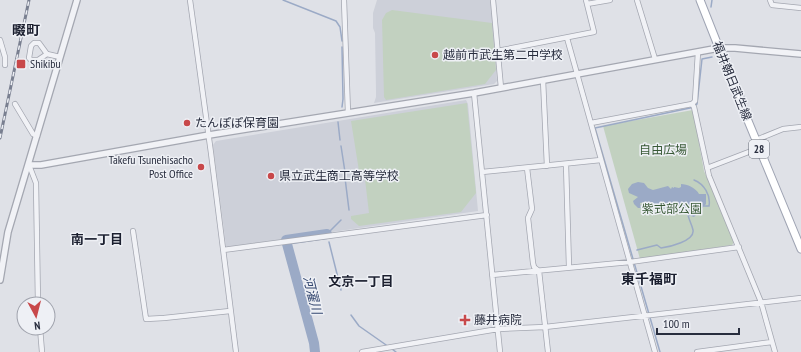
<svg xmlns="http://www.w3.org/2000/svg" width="801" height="352" font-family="'PT Sans Narrow','Noto Sans JP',sans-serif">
  <rect width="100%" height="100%" fill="#dfe1e7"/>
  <path fill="#cdd0d9" d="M377,0h114l6,81 -3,3 -120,19 2,-6v-6l-1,-58 -2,-5v-15z
    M466,100l2,4 10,107 -250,36 -2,-1 -13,-101 3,-4z"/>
  <path fill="#c2d1c0" d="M392,10l100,13 4,47 -11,14 -99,16 -2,-3 -2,-77 4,-7z
    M467,103l9,90 -15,19 -102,14 -8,-7v-3l18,-3 -5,-42h-5l-8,-50z
    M693,110l11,61 30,71 -2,3 -92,14 -37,-133z"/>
  <path fill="#9baac6" d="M638,182l6,1 4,5 5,2 15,-4 3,3 1,-2 2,1v-1l5,1 2,-1v-3c6,0 15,4 18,10h7v10c-3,3 -8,9 -12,13l-6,-2 -4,-6v1l-6,1c-6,-3 -8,-7 -15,-2l-12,-7 -5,4 -1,-4 -5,1 1,5h-3l-4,-4 -1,-3 5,-4 -9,-4 -1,-4 4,-5z"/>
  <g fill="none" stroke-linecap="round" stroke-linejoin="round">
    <path stroke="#9baac6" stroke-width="1.5" d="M283,0l53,21 4,6 2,14
      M711,7l1,-7
      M342,107l1,-8 -1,-52
      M338,122l2,18
      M341,146l4,26
      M345,178l4,32
      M694,180c10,4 17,15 15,26h-5
      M327,234l14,-14
      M329,242l12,48
      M637,250l20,-5 4,3c8,-1 34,-7 32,-18 -1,-5 -4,-10 -5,-15
      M351,315l8,11 30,21
      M392,349l4,3
      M660,352l-65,-224 95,-20 7,-4 5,-45 10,-2"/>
    <path stroke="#9baac6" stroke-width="10" d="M286,240l41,-6
      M287,244l27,99 1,9"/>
    <defs>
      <path id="minor" d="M190,0l21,153 25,199
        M344,0l4,113
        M493,0l8,88
        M637,0l18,59
        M770,0l2,5 29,3
        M587,4l23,-4
        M567,38l88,314
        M0,40l5,17v8
        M34,43h5l8,11 -9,6h-7l-2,-2 2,-12z
        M497,51l97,-19 -8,-32
        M47,54l13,3
        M543,80l4,86
        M474,93l26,259
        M15,104l18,30 4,2
        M692,104l2,3 15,69 52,126 14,50
        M591,123l101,-19 3,-3 3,-49
        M756,140l27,-11 18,-2
        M566,164l3,103
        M29,165l7,18 2,121
        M527,168l5,41 -4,9 5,45 1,4 5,4 9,81
        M707,168l52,-20
        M482,172l119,-12
        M133,231l13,88 18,-1 66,-7
        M223,250l264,-35
        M492,275l138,-13 109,-15
        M40,328l2,24
        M362,352l136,-23 47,-2 256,-29
        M697,352l75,-10"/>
      <path id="tertiary" d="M29,165h12l168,-30 265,-42 245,-45h16l66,6
        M0,280l8,-48 69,-232"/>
      <path id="primary" d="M700,0l19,48 19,43 8,25 55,133"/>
    </defs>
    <use href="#minor" stroke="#a4a7b1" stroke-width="6"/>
    <use href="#tertiary" stroke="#a4a7b1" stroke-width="8"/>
    <use href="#primary" stroke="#9fa4b3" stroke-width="9"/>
    <use href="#minor" stroke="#f1f2f6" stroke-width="4.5"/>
    <use href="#tertiary" stroke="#f1f2f6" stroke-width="5.5"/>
    <use href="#primary" stroke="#fff" stroke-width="7"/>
    <defs>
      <path id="rail" d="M0,138l29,-138"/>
    </defs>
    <use href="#rail" stroke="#797f90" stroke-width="3"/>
    <use href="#rail" stroke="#eef0f5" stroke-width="1.5" stroke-dasharray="4.5" stroke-linecap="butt"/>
  </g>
  <g fill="#c8484a" stroke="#eef0f5" stroke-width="1.5">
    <circle cx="435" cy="55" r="4"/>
    <rect x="16" y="59" width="10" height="10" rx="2"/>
    <circle cx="187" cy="123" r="4"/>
    <circle cx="201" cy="167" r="4"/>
    <circle cx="271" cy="176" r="4"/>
    <path d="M463 314h4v4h4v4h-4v4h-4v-4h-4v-4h4z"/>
  </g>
  <g text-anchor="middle" stroke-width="3" stroke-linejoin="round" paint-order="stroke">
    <rect fill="#eef0f5" stroke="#636875" stroke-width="1" x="749" y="140" width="20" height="18" rx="3"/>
    <g font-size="11" font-weight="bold" fill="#282d3e">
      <text x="759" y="153">28</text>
    </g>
    <g font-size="12" fill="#282d3e" stroke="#eef0f5" text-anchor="start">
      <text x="443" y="59">越前市武生第二中学校</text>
      <text x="30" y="68">Shikibu</text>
      <text x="195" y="127">たんぽぽ保育園</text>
      <text x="193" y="164" text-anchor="end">Takefu Tsunehisacho<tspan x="193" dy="14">Post Office</tspan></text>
      <text x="279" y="180">県立武生商工高等学校</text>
      <text x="474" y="324">藤井病院</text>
    </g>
    <g font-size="12" fill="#282d3e" stroke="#eef0f5">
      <text transform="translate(732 81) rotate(68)" y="4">福井朝日武生線</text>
    </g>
    <g font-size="12" fill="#385936" stroke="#eef0f5">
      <text x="663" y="154">自由広場</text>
      <text x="672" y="213">紫式部公園</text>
    </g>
    <g font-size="13" font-weight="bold" fill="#1b1f2f" stroke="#eef0f5">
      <text x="97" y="244">南一丁目</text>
      <text x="361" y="286">文京一丁目</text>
    </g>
    <g font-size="13" font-style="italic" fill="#344770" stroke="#eef0f5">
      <text transform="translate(313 295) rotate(76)" y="5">河濯川</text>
    </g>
    <g font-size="14" font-weight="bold" fill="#1b1f2f" stroke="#eef0f5">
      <text x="26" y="35">畷町</text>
      <text x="649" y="284">東千福町</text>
    </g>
  </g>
  <g transform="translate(36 316) rotate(173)"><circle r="19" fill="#eef0f5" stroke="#9fa2ac"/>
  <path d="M0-3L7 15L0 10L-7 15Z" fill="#c8484a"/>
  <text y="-6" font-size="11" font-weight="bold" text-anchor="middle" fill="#282d3e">N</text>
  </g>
  <path d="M657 328v6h82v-6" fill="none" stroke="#282d3e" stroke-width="2"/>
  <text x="663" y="328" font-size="12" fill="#282d3e" stroke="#eef0f5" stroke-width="3" paint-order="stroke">100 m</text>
</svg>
